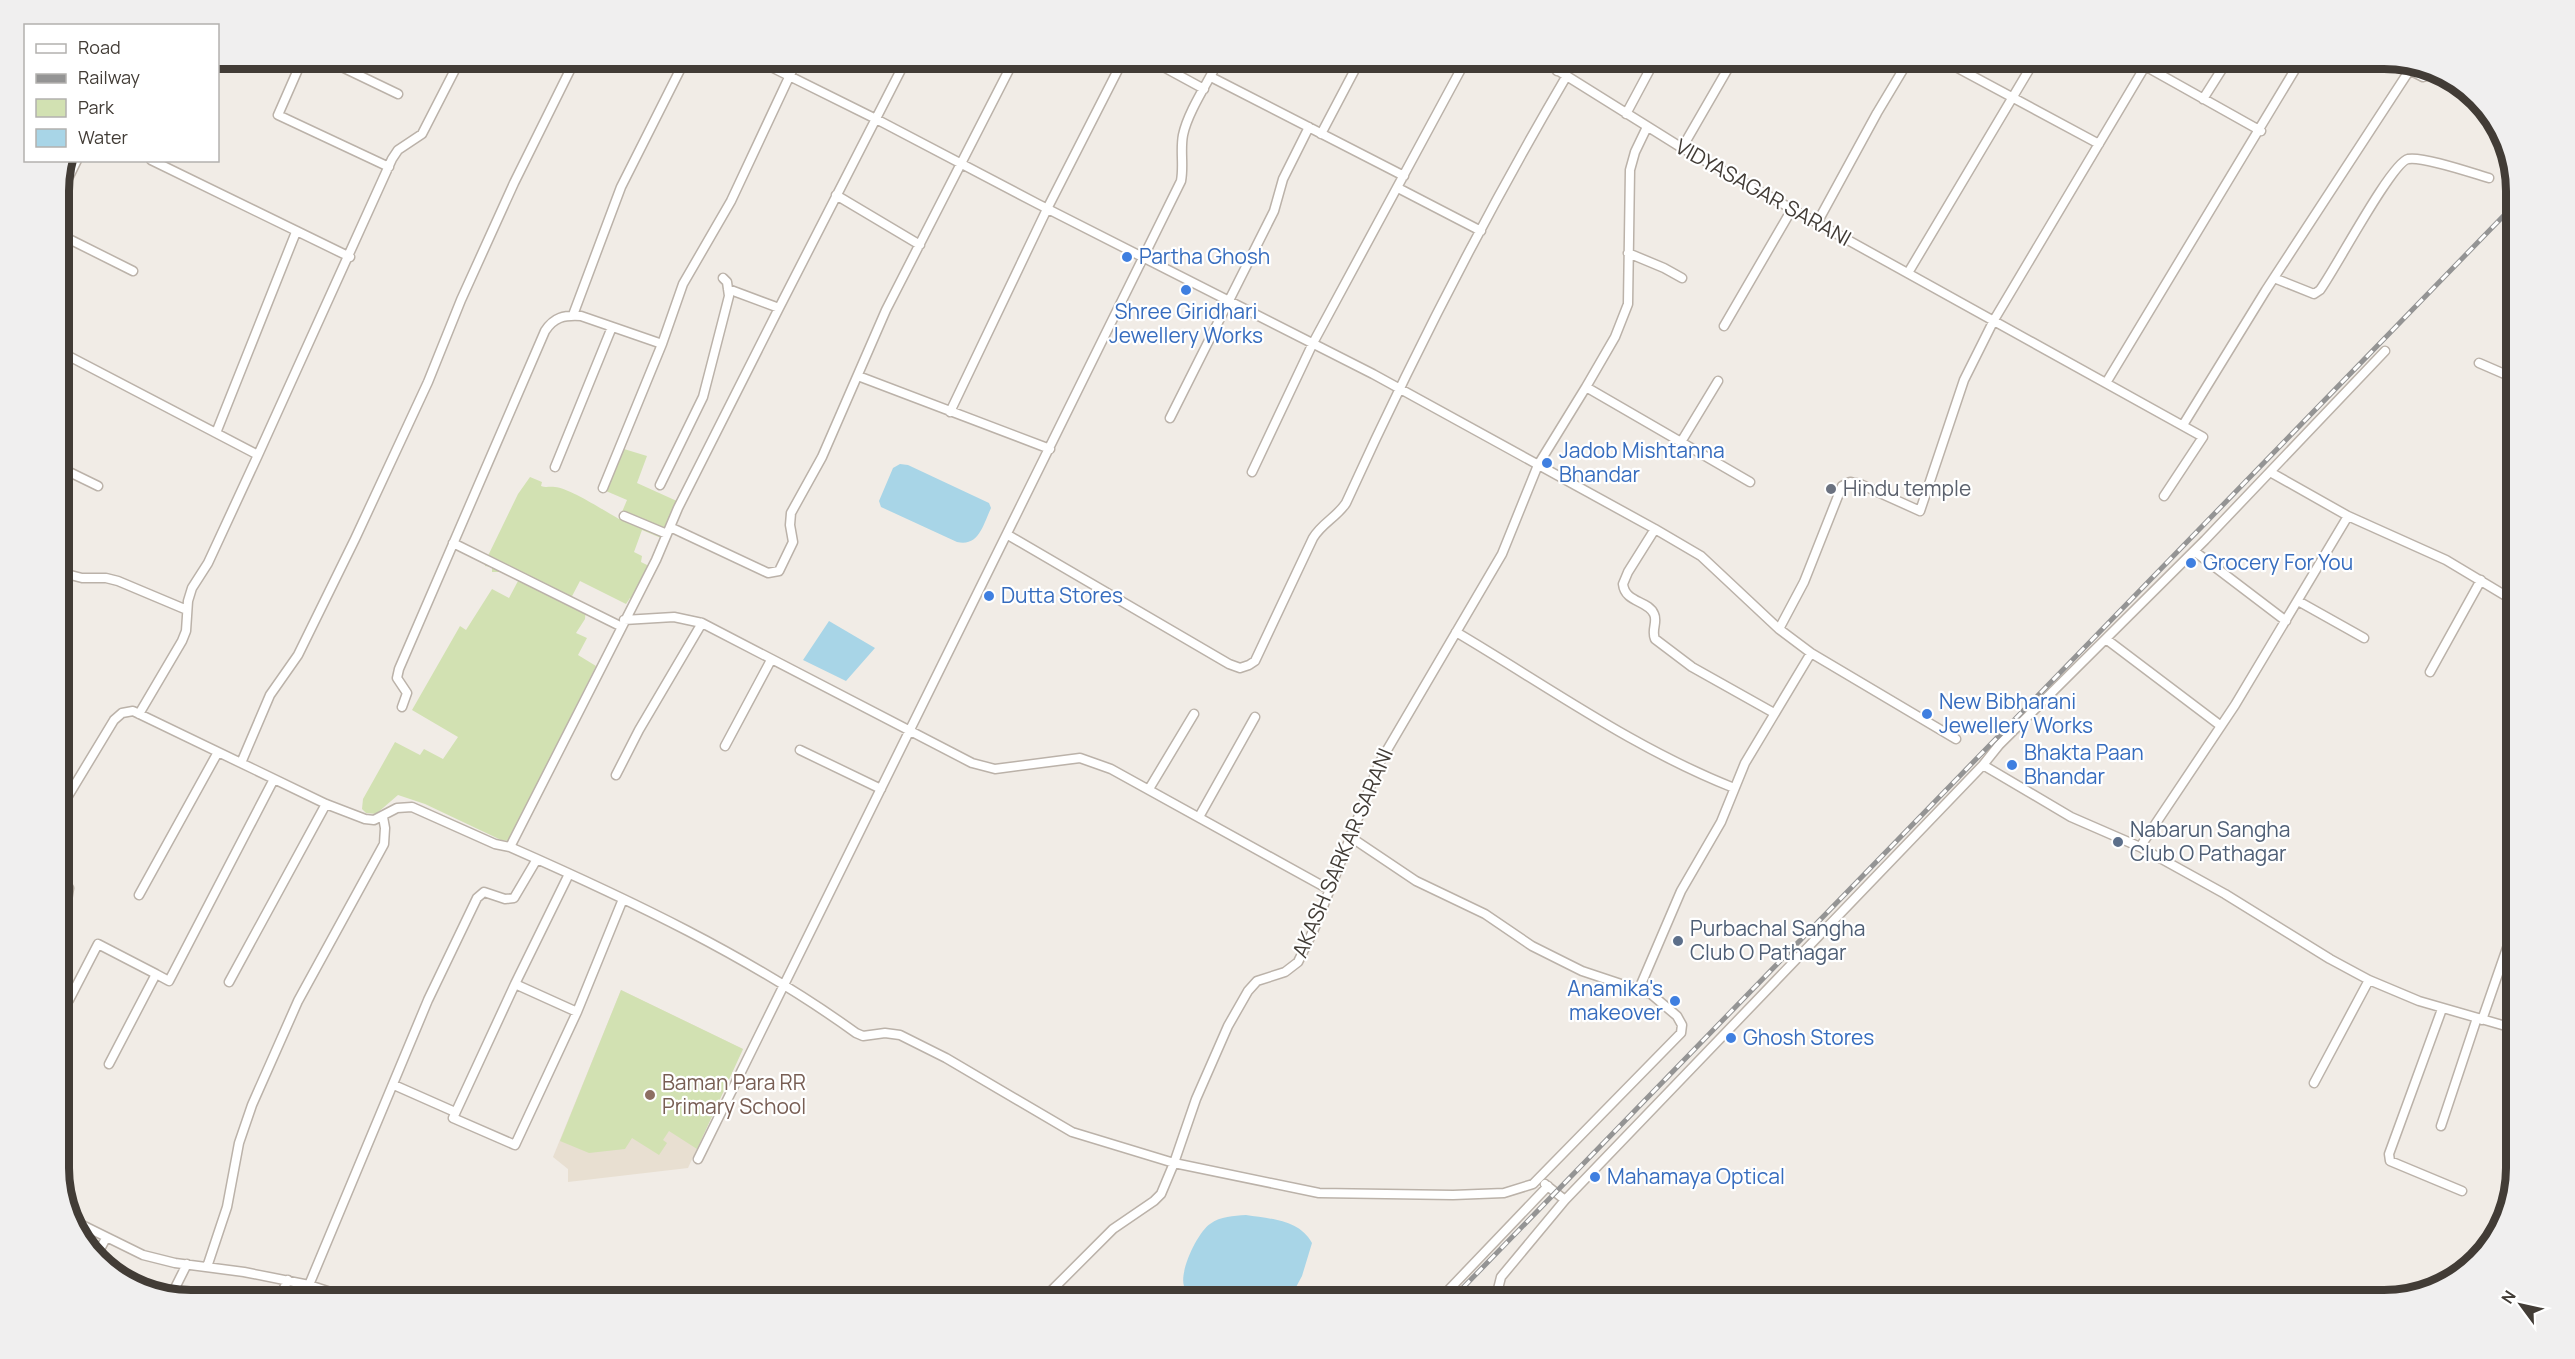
<svg xmlns="http://www.w3.org/2000/svg" width="2575" height="1359" font-family="Manrope,sans-serif">
  <rect width="100%" height="100%" fill="#f1ece6"/>
  <path fill="#e8dfd1" d="M621,990l122,59 -55,119 -120,14v-13l-15,-12z"/>
  <path fill="#d2e1b2" d="M624,449l23,7 -10,27 42,19 -18,36 -19,-8 -8,22 8,4 -1,6 8,4 -16,34 -3,-2 -4,6 -46,-23 -10,19 16,7 -1,12 -9,14 11,5 -9,17 18,11 -87,175 -8,-1 -76,-36 -27,-9 -22,19 -10,-1 -4,-4 1,-10 32,-57 25,13 4,-6 19,10 15,-22 -46,-27 48,-84 6,4 26,-41 17,9 9,-17 -16,-9h-10v-5l-7,-1v-4l33,-68 12,-17 12,5 -1,4c6,2 8,0 14,1 14,1 50,24 64,32l8,-19 -21,-9z
    M621,990l122,59 -46,100 -28,-18 -6,9 4,3 -8,12 -27,-17 -7,11 -36,4 -29,-12z"/>
  <path fill="#a8d5e7" d="M900,464l8,1 81,38 2,5c-8,17 -12,39 -34,34l-76,-35 -2,-6 14,-33z
    M829,621l46,27 -29,33 -43,-21z
    M1246,1215c24,4 53,4 66,28l-10,33 -13,24h-88c-7,-3 -15,-6 -17,-14 -5,-15 14,-54 26,-62 11,-8 23,-8 36,-9z"/>
  <g fill="none" stroke-linecap="round" stroke-linejoin="round">
    <defs>
      <path id="street" d="M303,58l-25,57 111,52
        M323,58l75,36
        M753,58l123,61 162,85 335,170 282,155 46,27 78,73 32,24 145,86
        M1147,58l57,31
        M1538,58l144,90 521,289 -39,59
        M1939,58l160,86
        M2390,60l33,17 8,-2 4,-5
        M2145,66l116,65
        M1557,71l7,-13
        M1211,77l193,99
        M2203,99l26,-41
        M1626,114l30,-56
        M1321,134l40,-76
        M1682,148l52,-90
        M151,160l199,97
        M1398,188l83,43
        M836,195l84,50
        M59,197l18,-37
        M1817,223l60,-110 33,-55
        M59,234l74,37
        M1628,253l36,15 18,10
        M1908,273l128,-215
        M2274,278l40,16 6,-4c15,-20 71,-127 88,-131 15,-3 64,14 81,19
        M728,289l51,19
        M573,315l48,-128 65,-129
        M1724,326l68,-117
        M59,351l199,104
        M2479,363l37,16
        M858,376l192,73
        M2106,383l196,-325
        M1586,387l29,-50 13,-33 2,-134 5,-18 12,-25
        M950,412l97,-203 77,-151
        M1170,418l104,-207 9,-32 26,-52
        M2183,425l83,-135 143,-219
        M216,433l80,-201
        M1681,442l37,-61
        M59,467l39,19
        M555,467l57,-140
        M1252,472l61,-129 154,-285
        M2270,472l78,44 98,44 70,42
        M660,485l43,-88 26,-101 -2,-14 -4,-4
        M603,488l59,-144 21,-60 48,-83 67,-143
        M624,516l43,18
        M670,527l98,46 11,-2 14,-29 -3,-17 1,-12 31,-56 64,-147 129,-252
        M1655,529l-27,43 -5,12c2,19 25,16 31,30 4,8 -3,16 1,25l37,28 82,46
        M1008,535l221,129 11,4 9,-3 6,-4 58,-123c9,-15 24,-21 33,-35 66,-145 139,-288 220,-426
        M453,543l167,83
        M2194,551l92,70
        M59,572l23,6h24l12,3 69,29
        M2298,601l66,37
        M624,620l50,-3 28,6 270,140 23,6 85,-11 31,11 219,121
        M1779,629l25,-47 38,-96 8,-4 10,2 60,27 44,-131 30,-60 156,-262
        M1456,632c93,55 177,116 278,156
        M2106,639l115,87
        M2430,672l51,-92
        M402,707l5,-14 -10,-15 2,-9 146,-338c9,-14 19,-16 36,-15l81,28
        M139,714l43,-73 4,-10 2,-30 4,-13 16,-25 50,-108 134,-296 6,-9 24,-16 39,-76
        M725,746l46,-86
        M800,750l81,39
        M241,763l29,-68 28,-40 57,-116 73,-157 33,-82 53,-117 62,-125
        M1983,765l88,52 69,30 85,47 105,65 39,21 50,21 97,28
        M616,775l23,-45 63,-107
        M1149,789l45,-75
        M59,811l55,-91 8,-7 11,-2 193,93 39,15 9,1 23,-12 15,-1 83,37 15,3c118,52 241,110 346,186l7,3 22,-3 15,2 46,23 126,74 102,31 22,-64 32,-73 20,-35 9,-10 28,-9 13,-10 17,-35 65,-165 122,-208 36,-89 48,-78 164,95
        M1199,817l56,-100
        M510,847l146,-287 22,-52 101,-200 128,-250
        M2140,847l95,-142 113,-189
        M569,874l-54,110 -62,134 62,27 62,-133 46,-113
        M59,876l10,12 -2,13 -8,15
        M139,895l79,-143
        M229,982l97,-178
        M515,984l62,28
        M1639,989l42,-98 40,-69 24,-59 66,-110
        M69,1000l29,-56 58,30
        M2442,1009l-53,145 1,7 72,30
        M2482,1020l34,-98
        M109,1064l47,-90 13,7 105,-202
        M2314,1083l55,-103
        M394,1085l61,27
        M2441,1126l36,-108
        M698,1159l483,-978c3,-16 -1,-30 2,-46 5,-24 26,-54 37,-77
        M1545,1184l20,16
        M74,1221l69,34 32,8 69,9 65,13 46,15
        M97,1255l9,-17
        M207,1267l20,-60 12,-64 13,-38 46,-104 86,-157 1,-16 -2,-11
        M309,1285l119,-285 49,-102 7,-6 21,7 9,-1 23,-39
        M1055,1287l20,13
        M171,1296l16,-32
        M278,1300l10,-20
        M1042,1300l71,-71 41,-28 7,-7 13,-31 145,30 134,2 51,-2 29,-9 148,-151 1,-8 -5,-9 -26,-22 -69,-23 -50,-25 -47,-32 -69,-33 -67,-45
        M1439,1300l109,-114
        M1499,1300l-1,-11 3,-12 64,-77 418,-435 16,-20 206,-205 180,-189"/>
    </defs>
    <use href="#street" stroke="#bbb2a9" stroke-width="11"/>
    <use href="#street" stroke="#fff" stroke-width="8"/>
    <defs>
      <path id="rail" d="M1451,1300l1065,-1097"/>
    </defs>
    <use href="#rail" stroke="#949494" stroke-width="5"/>
    <use href="#rail" stroke="#fff" stroke-width="3" stroke-dasharray="9" stroke-linecap="butt"/>
  </g>
  <g fill="#3f7fe0" stroke="#fff" stroke-width="2">
    <circle cx="1127" cy="257" r="6"/>
    <circle cx="1186" cy="290" r="6"/>
    <circle cx="1547" cy="463" r="6"/>
    <circle cx="2191" cy="563" r="6"/>
    <circle cx="989" cy="596" r="6"/>
    <circle cx="1927" cy="714" r="6"/>
    <circle cx="2012" cy="765" r="6"/>
    <circle cx="1675" cy="1001" r="6"/>
    <circle cx="1731" cy="1038" r="6"/>
    <circle cx="1595" cy="1177" r="6"/>
  </g>
  <circle fill="#6b7280" stroke="#fff" stroke-width="2" cx="1831" cy="489" r="6"/>
  <g fill="#5c6f8a" stroke="#fff" stroke-width="2">
    <circle cx="2118" cy="842" r="6"/>
    <circle cx="1678" cy="941" r="6"/>
  </g>
  <circle fill="#8d6e63" stroke="#fff" stroke-width="2" cx="650" cy="1095" r="6"/>
  <g text-anchor="middle" stroke-width="4.5" stroke-linejoin="round" paint-order="stroke">
    <g font-size="21" fill="#423c36" stroke="#fff">
      <text transform="translate(1763 193) rotate(29)" y="7">VIDYASAGAR SARANI</text>
      <text transform="translate(1343 853) rotate(-67)" y="7">AKASH SARKAR SARANI</text>
    </g>
    <g font-size="21" fill="#366cbe" stroke="#fff" text-anchor="start">
      <text x="1139" y="264">Partha Ghosh</text>
      <text x="1186" y="319" text-anchor="middle">Shree Giridhari<tspan x="1186" dy="24">Jewellery Works</tspan></text>
      <text x="1559" y="458">Jadob Mishtanna<tspan x="1559" dy="24">Bhandar</tspan></text>
      <text x="2203" y="570">Grocery For You</text>
      <text x="1001" y="603">Dutta Stores</text>
      <text x="1939" y="709">New Bibharani<tspan x="1939" dy="24">Jewellery Works</tspan></text>
      <text x="2024" y="760">Bhakta Paan<tspan x="2024" dy="24">Bhandar</tspan></text>
      <text x="1663" y="996" text-anchor="end">Anamika's<tspan x="1663" dy="24">makeover</tspan></text>
      <text x="1743" y="1045">Ghosh Stores</text>
      <text x="1607" y="1184">Mahamaya Optical</text>
    </g>
    <g font-size="21" fill="#5b616d" stroke="#fff" text-anchor="start">
      <text x="1843" y="496">Hindu temple</text>
    </g>
    <g font-size="21" fill="#4e5e75" stroke="#fff" text-anchor="start">
      <text x="2130" y="837">Nabarun Sangha<tspan x="2130" dy="24">Club O Pathagar</tspan></text>
      <text x="1690" y="936">Purbachal Sangha<tspan x="1690" dy="24">Club O Pathagar</tspan></text>
    </g>
    <g font-size="21" fill="#785e54" stroke="#fff" text-anchor="start">
      <text x="662" y="1090">Baman Para RR<tspan x="662" dy="24">Primary School</tspan></text>
    </g>
  </g>
  <path d="M0 0H2575V1359H0ZM191 69H2384A122 122 0 0 1 2506 191V1168A122 122 0 0 1 2384 1290H191A122 122 0 0 1 69 1168V191A122 122 0 0 1 191 69Z" fill="#f0efef" fill-rule="evenodd"/>
  <path fill="none" stroke="#423c36" stroke-width="8" d="M191 69H2384A122 122 0 0 1 2506 191V1168A122 122 0 0 1 2384 1290H191A122 122 0 0 1 69 1168V191A122 122 0 0 1 191 69Z"/>
  <rect x="24" y="24" width="195" height="138" fill="#ffffff" stroke="#b3b1af" stroke-width="1.5"/>
  <rect x="36" y="44" width="30" height="9" fill="#ffffff" stroke="#b3b1af" stroke-width="1.5"/>
  <text x="78" y="54" font-size="18" fill="#423c36">Road</text>
  <rect x="36" y="74" width="30" height="9" fill="#949494" stroke="#b3b1af" stroke-width="1.5"/>
  <text x="78" y="84" font-size="18" fill="#423c36">Railway</text>
  <rect x="36" y="99" width="30" height="18" fill="#d2e1b2" stroke="#b3b1af" stroke-width="1.5"/>
  <text x="78" y="114" font-size="18" fill="#423c36">Park</text>
  <rect x="36" y="129" width="30" height="18" fill="#a8d5e7" stroke="#b3b1af" stroke-width="1.5"/>
  <text x="78" y="144" font-size="18" fill="#423c36">Water</text>
  <g transform="translate(2521 1305) rotate(303)" stroke="#ffffff" stroke-width="4.5" paint-order="stroke">
  <path d="M0-4.5L10 22L0 15L-10 22Z" fill="#423c36"/>
  <text y="-9" font-size="16" font-weight="bold" text-anchor="middle" fill="#423c36">N</text>
  </g>
</svg>
